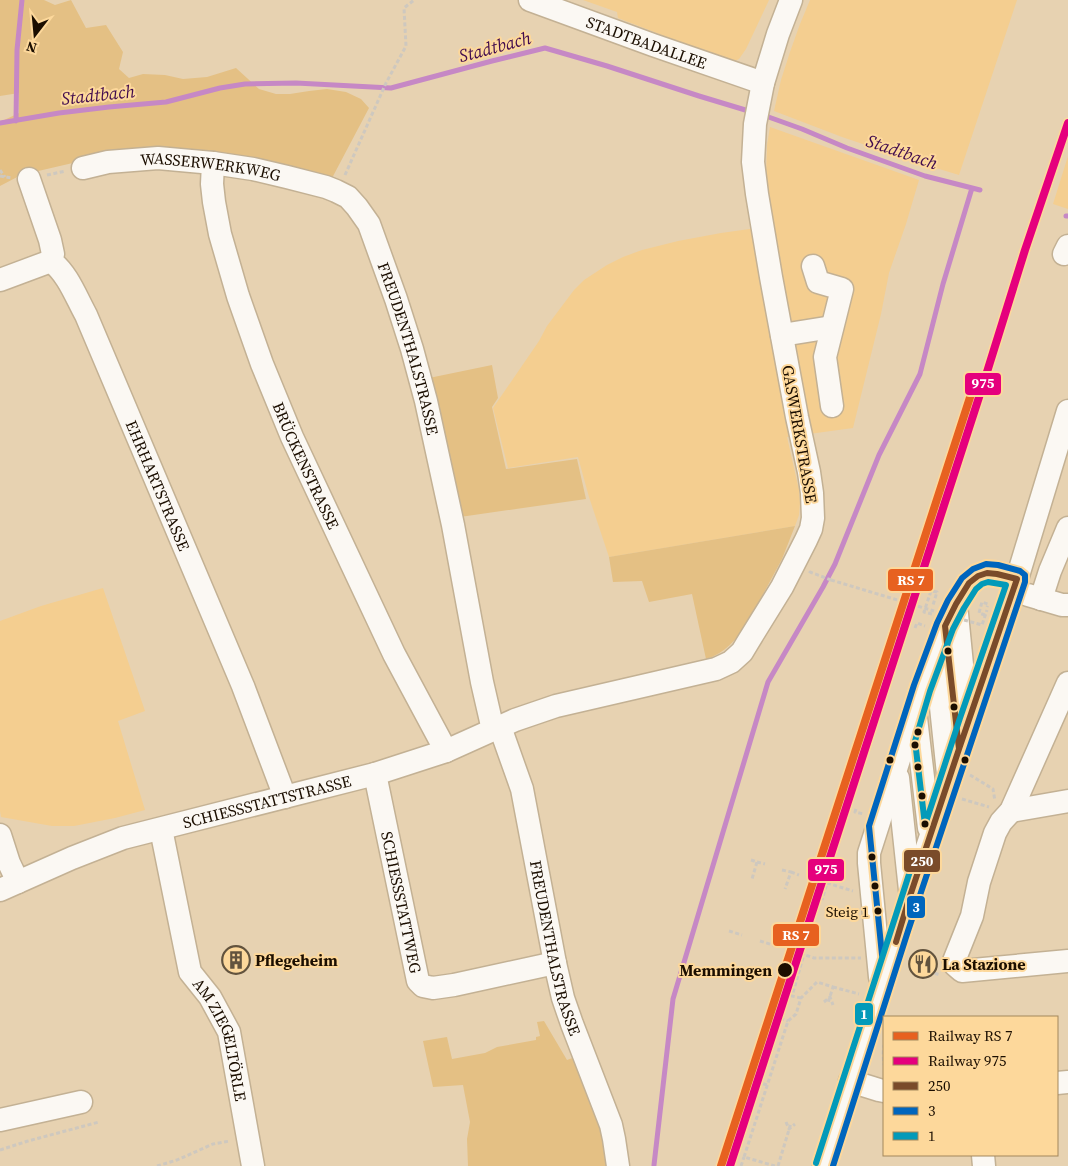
<svg xmlns="http://www.w3.org/2000/svg" width="1068" height="1166" font-family="'Source Serif 4',serif">
  <rect width="100%" height="100%" fill="#e7d2b1"/>
  <path fill="#f4ce90" d="M583,0h186l-23,49 -7,10 -4,2 -14,-3 -103,-40 -1,-6z
    M810,0h207l-58,175 -43,-13 -74,-25 -68,-26 7,-31 9,-28 10,-28z
    M770,127l149,53 -13,44 -17,49 -8,41 -28,114 -66,9 12,53 1,13 -1,12 -4,11 -186,31 -20,-60 -11,-40 -70,11 -15,-60 46,-67 8,-15 27,-36 10,-10 23,-15 16,-8 19,-7 36,-9 43,-8 51,-7 -6,-49 1,-32z
    M1068,156v53l-15,-5z
    M103,588l42,123 -27,10 27,89 -30,8 -41,8h-22l-51,-9 -1,-6v-190l41,-15z"/>
  <path fill="#e4c084" d="M0,0h44l11,5 16,-5 15,28 20,-3 17,27 -4,17 10,9 14,-4 22,1 18,4 24,-2 29,-9 23,21 17,5h14l19,-3 18,-2 19,3 15,7 8,9 -38,72 -228,-24 -82,19 -21,11v-64l19,-9v-20l-19,3z
    M492,365l6,33 -6,9 14,62 71,-10 9,40 -126,18 -31,-139z
    M795,526l-13,33 -35,65c-10,15 -23,30 -41,35l-14,-65 -43,8 -7,-21 -29,1 -4,-25z
    M544,1021l23,39 16,-6 35,112h-150l-1,-27 3,-17 -7,-37 -30,2 -10,-46 24,-4 5,22 33,-6 12,-6 39,-7v-3l4,-1 -3,-14z"/>
  <g fill="none" stroke-linecap="round" stroke-linejoin="round">
    <path stroke="#c688c5" stroke-width="5" d="M763,115l39,14 45,19 78,28 55,14
      M16,121l1,-71 5,-50
      M0,123l59,-10 50,-6 57,-5 54,-14 25,-4 51,-1 95,5 101,-27 53,-13 62,18 92,30 53,16
      M1066,216h2
      M654,1165l19,-166 95,-317 55,-95 12,-23 44,-109 41,-81 23,-90 29,-96"/>
    <defs>
      <g id="minor">
        <path id="s1" d="M530,0l123,45 110,38"/>
        <path id="s2" d="M213,163l-1,21 2,18 6,32 18,62 24,68 30,73 102,217 52,97"/>
        <path id="s3" d="M83,168l25,-6 50,-4 55,5 40,6 34,8 39,10 10,4 12,6 9,10 12,17 27,75 16,50 14,52 27,124 29,157 11,48"/>
        <path id="s4" d="M29,179l21,61 3,14 -2,7c17,13 25,36 35,54l157,371 42,111"/>
        <path d="M1064,254l4,-8"/>
        <path d="M813,266l5,16 24,7 -17,68 7,49"/>
        <path d="M0,280l51,-19"/>
        <path d="M782,335l50,-8"/>
        <path d="M1028,595l34,10h6"/>
        <path d="M1041,599l9,-28 18,-43"/>
        <path d="M956,604l11,111"/>
        <path d="M936,659l12,115"/>
        <path d="M1068,683l-57,128 -10,11 -6,11 -16,49 -7,34 -18,45 1,4 7,6 106,-10"/>
        <path d="M916,718l13,110"/>
        <path id="s5" d="M500,727l22,62 33,174 8,35 9,26 39,101 3,14 4,27"/>
        <path id="s6" d="M375,774l43,207 5,5 10,2 21,-3 101,-22"/>
        <path d="M898,778l12,112"/>
        <path d="M1011,811l57,-10"/>
        <path id="s7" d="M161,829l29,143 20,25 19,35 24,134"/>
        <path d="M0,835l9,28 9,19"/>
        <path id="s8" d="M0,890l72,-32 51,-20 252,-64 71,-23 69,-31 41,-14 160,-37 15,-7 11,-10 6,-10 34,-55 24,-47 5,-11 2,-11 -1,-25 -3,-21 -12,-55 -26,-140 -14,-83 -4,-32 2,-38 8,-41 15,-49 13,-34"/>
        <path d="M880,977l-11,-114v-10l53,-165 23,-62 11,-22 13,-21 9,-7 9,-3 10,1 20,5"/>
        <path d="M850,1081l29,9 5,1"/>
        <path d="M1057,1083l11,-1"/>
        <path d="M0,1120l81,-18"/>
        <path d="M983,1155l1,11"/>
        <path d="M824,1166l76,-238 117,-349 51,-168"/>
      </g>
    </defs>
    <use href="#minor" stroke="#c3b194" stroke-width="25"/>
    <path stroke="#cec8bf" stroke-width="3" stroke-dasharray="4 2.5" stroke-linecap="butt" d="M0,170l5,7
      M47,175l19,-4
      M345,175l41,-92 20,-37 -2,-38 10,-8
      M0,176l12,2
      M810,573v-1l21,8
      M932,614l-8,-2 7,-21 6,1 -4,13
      M985,615l-6,-2 3,-11 6,2 -1,3
      M915,628l2,-5 8,3
      M885,666l9,3
      M864,731l9,3
      M970,775l23,14 2,12
      M962,799l27,8
      M856,809l-1,3 9,2
      M751,860l6,2 -5,17
      M757,862l8,2
      M782,870l9,2 -6,17
      M791,872l8,3
      M817,880l10,3 -5,17
      M827,883l26,8
      M729,931l13,4
      M760,941l16,5
      M794,951l20,7h47
      M799,953l23,-72
      M910,965l30,10
      M833,987l26,7
      M801,998l-9,-2 12,-42
      M824,1002l6,-5 3,8
      M883,1045h1l-1,10 1,10
      M767,1085l-12,-4 21,-64 12,4
      M786,1122l3,7 6,-5
      M0,1150l28,-9 71,-19
      M157,1166l20,-6 36,-16 17,-3
      M725,1166h1
      M741,1166l3,-9
      M775,1166l-31,-9 44,-136 8,-7 5,-16 16,-16 16,5 -5,16
      M778,1166l13,-43"/>
    <use href="#minor" stroke="#fbf8f3" stroke-width="22"/>
    <path stroke="#cec8bf" stroke-width="3" stroke-dasharray="4 2.5" stroke-linecap="butt" d="M831,580l103,31
      M939,613l43,12 5,-15"/>
    <defs>
      <path id="bus-1" d="M987,573l10,1 20,5 -58,170 -14,-123 11,-22 13,-21 9,-7z
        M908,902l51,-153
        M908,902l51,-153
        M896,942l12,-40
        M896,942l12,-40"/>
      <path id="bus-2" d="M833,1166l75,-235 117,-349v-7l-5,-4 -22,-6 -12,-1 -13,5 -11,9 -14,22 -11,23 -23,62 -45,141 13,129"/>
      <path id="bus-3" d="M988,582l18,3 -46,133 -35,107 -10,-84 15,-50 23,-62 11,-21 12,-19 6,-5z
        M816,1163l96,-298"/>
    </defs>
    <use href="#bus-1" stroke="#fdd89b" stroke-width="10"/>
    <use href="#bus-2" stroke="#fdd89b" stroke-width="10"/>
    <use href="#bus-3" stroke="#fdd89b" stroke-width="10"/>
    <use href="#bus-1" stroke="#7a4b2a" stroke-width="6"/>
    <use href="#bus-2" stroke="#0065bd" stroke-width="6"/>
    <use href="#bus-3" stroke="#039ab9" stroke-width="6"/>
    <defs>
      <path id="rail-1" d="M721,1166l253,-781"/>
      <path id="rail-2" d="M730,1166l252,-778 43,-138 43,-127"/>
    </defs>
    <use href="#rail-1" stroke="#fdd89b" stroke-width="11"/>
    <use href="#rail-2" stroke="#fdd89b" stroke-width="11"/>
    <use href="#rail-1" stroke="#e76120" stroke-width="8"/>
    <use href="#rail-2" stroke="#e5007d" stroke-width="8"/>
  </g>
  <defs>
    <symbol id="building-ring" viewBox="-11 -11 22 22"><circle r="9.5" fill="#fdd89b" stroke="#62533e" stroke-width="1.5"/><path d="M-4-6H4V6H1V3H-1V6H-4ZM-2.5-4.3h1.7v1.8h-1.7ZM.8-4.3h1.7v1.8H.8ZM-2.5-1h1.7V.8h-1.7ZM.8-1h1.7V.8H.8Z" fill="#62533e"/></symbol>
    <symbol id="restaurant-ring" viewBox="-11 -11 22 22"><circle r="9.5" fill="#fdd89b" stroke="#62533e" stroke-width="1.5"/><path d="M-5-6h1v4h1v-4h1v4h1v-4h1v5L-1.5 .5V6h-2V.5L-5-1ZM5-6V6H3V1.5H1.5Q1.5-4 5-6Z" fill="#62533e"/></symbol>
  </defs>
  <g fill-rule="evenodd">
    <use href="#building-ring" x="220" y="944" width="32" height="32"/>
    <use href="#restaurant-ring" x="907" y="948" width="32" height="32"/>
  </g>
  <g fill="#1b0e00" stroke="#fdd89b" stroke-width="2">
    <circle cx="948" cy="651" r="4.5"/>
    <circle cx="954" cy="707" r="4.5"/>
    <circle cx="918" cy="732" r="4.5"/>
    <circle cx="915" cy="745" r="4.5"/>
    <circle cx="890" cy="760" r="4.5"/>
    <circle cx="965" cy="760" r="4.5"/>
    <circle cx="918" cy="767" r="4.5"/>
    <circle cx="922" cy="796" r="4.5"/>
    <circle cx="925" cy="824" r="4.5"/>
    <circle cx="872" cy="857" r="4.5"/>
    <circle cx="875" cy="886" r="4.5"/>
    <circle cx="878" cy="911" r="4.5"/>
    <circle cx="785" cy="970" r="8"/>
  </g>
  <g text-anchor="middle" stroke-width="4" stroke-linejoin="round" paint-order="stroke">
    <g font-size="15" fill="#1b0e00" stroke="#fdd89b" text-anchor="end">
      <text x="869" y="917">Steig 1</text>
    </g>
    <g font-size="16" fill="#1b0e00" stroke="#fdd89b">
      <text dy="6" stroke="none"><textPath href="#s1" startOffset="124">STADTBADALLEE</textPath></text>
      <text dy="6" stroke="none"><textPath href="#s3" startOffset="129">WASSERWERKWEG</textPath></text>
      <text dy="6" stroke="none"><textPath href="#s3" startOffset="436">FREUDENTHALSTRASSE</textPath></text>
      <text transform="translate(800 434) rotate(80)" y="6">GASWERKSTRASSE</text>
      <text dy="6" stroke="none"><textPath href="#s2" startOffset="319">BRÜCKENSTRASSE</textPath></text>
      <text dy="6" stroke="none"><textPath href="#s4" startOffset="336">EHRHARTSTRASSE</textPath></text>
      <text dy="6" stroke="none"><textPath href="#s8" startOffset="282">SCHIESSSTATTSTRASSE</textPath></text>
      <text dy="6" stroke="none"><textPath href="#s6" startOffset="131">SCHIESSSTATTWEG</textPath></text>
      <text dy="6" stroke="none"><textPath href="#s5" startOffset="228">FREUDENTHALSTRASSE</textPath></text>
      <text dy="6" stroke="none"><textPath href="#s7" startOffset="222">AM ZIEGELTÖRLE</textPath></text>
    </g>
    <g font-size="16" font-weight="bold" fill="#1b0e00" stroke="#fdd89b" text-anchor="start">
      <text x="255" y="966">Pflegeheim</text>
      <text x="942" y="970">La Stazione</text>
    </g>
    <g font-size="16" font-weight="bold" fill="#1b0e00" stroke="#fdd89b" text-anchor="end">
      <text x="772" y="976">Memmingen</text>
    </g>
    <g font-size="18" font-style="italic" fill="#410c4e" stroke="#fdd89b">
      <text transform="translate(495 47) rotate(-15)" y="6">Stadtbach</text>
      <text transform="translate(98 95) rotate(-6)" y="6">Stadtbach</text>
      <text transform="translate(902 152) rotate(19)" y="6">Stadtbach</text>
    </g>
  </g>
  <g stroke="#fdd89b" stroke-width="2">
    <rect x="964" y="372" width="38" height="24" rx="5" fill="#e5007d"/>
    <rect x="887" y="568" width="47" height="24" rx="5" fill="#e76120"/>
    <rect x="903" y="849" width="38" height="24" rx="5" fill="#7a4b2a"/>
    <rect x="807" y="858" width="38" height="24" rx="5" fill="#e5007d"/>
    <rect x="906" y="895" width="20" height="24" rx="5" fill="#0065bd"/>
    <rect x="772" y="923" width="48" height="24" rx="5" fill="#e76120"/>
    <rect x="854" y="1002" width="20" height="24" rx="5" fill="#039ab9"/>
  </g>
  <g font-size="14" text-anchor="middle" font-weight="bold" fill="#fff">
    <text x="983" y="388">975</text>
    <text x="911" y="585">RS 7</text>
    <text x="922" y="866">250</text>
    <text x="826" y="874">975</text>
    <text x="916" y="912">3</text>
    <text x="796" y="940">RS 7</text>
    <text x="864" y="1019">1</text>
  </g>
  <rect x="883" y="1016" width="175" height="140" fill="#fdd89b" stroke="#a3875d"/>
  <rect x="893" y="1032" width="25" height="8" fill="#e76120" stroke="#a3875d"/>
  <text x="928" y="1041" font-size="15" fill="#1b0e00">Railway RS 7</text>
  <rect x="893" y="1057" width="25" height="8" fill="#e5007d" stroke="#a3875d"/>
  <text x="928" y="1066" font-size="15" fill="#1b0e00">Railway 975</text>
  <rect x="893" y="1082" width="25" height="8" fill="#7a4b2a" stroke="#a3875d"/>
  <text x="928" y="1091" font-size="15" fill="#1b0e00">250</text>
  <rect x="893" y="1107" width="25" height="8" fill="#0065bd" stroke="#a3875d"/>
  <text x="928" y="1116" font-size="15" fill="#1b0e00">3</text>
  <rect x="893" y="1132" width="25" height="8" fill="#039ab9" stroke="#a3875d"/>
  <text x="928" y="1141" font-size="15" fill="#1b0e00">1</text>
  <g transform="translate(35 35) rotate(196)" stroke="#fdd89b" stroke-width="4" paint-order="stroke">
  <path d="M0-4L9 19L0 12L-9 19Z" fill="#1b0e00"/>
  <text y="-8" font-size="14" font-weight="bold" text-anchor="middle" fill="#1b0e00">N</text>
  </g>
</svg>
